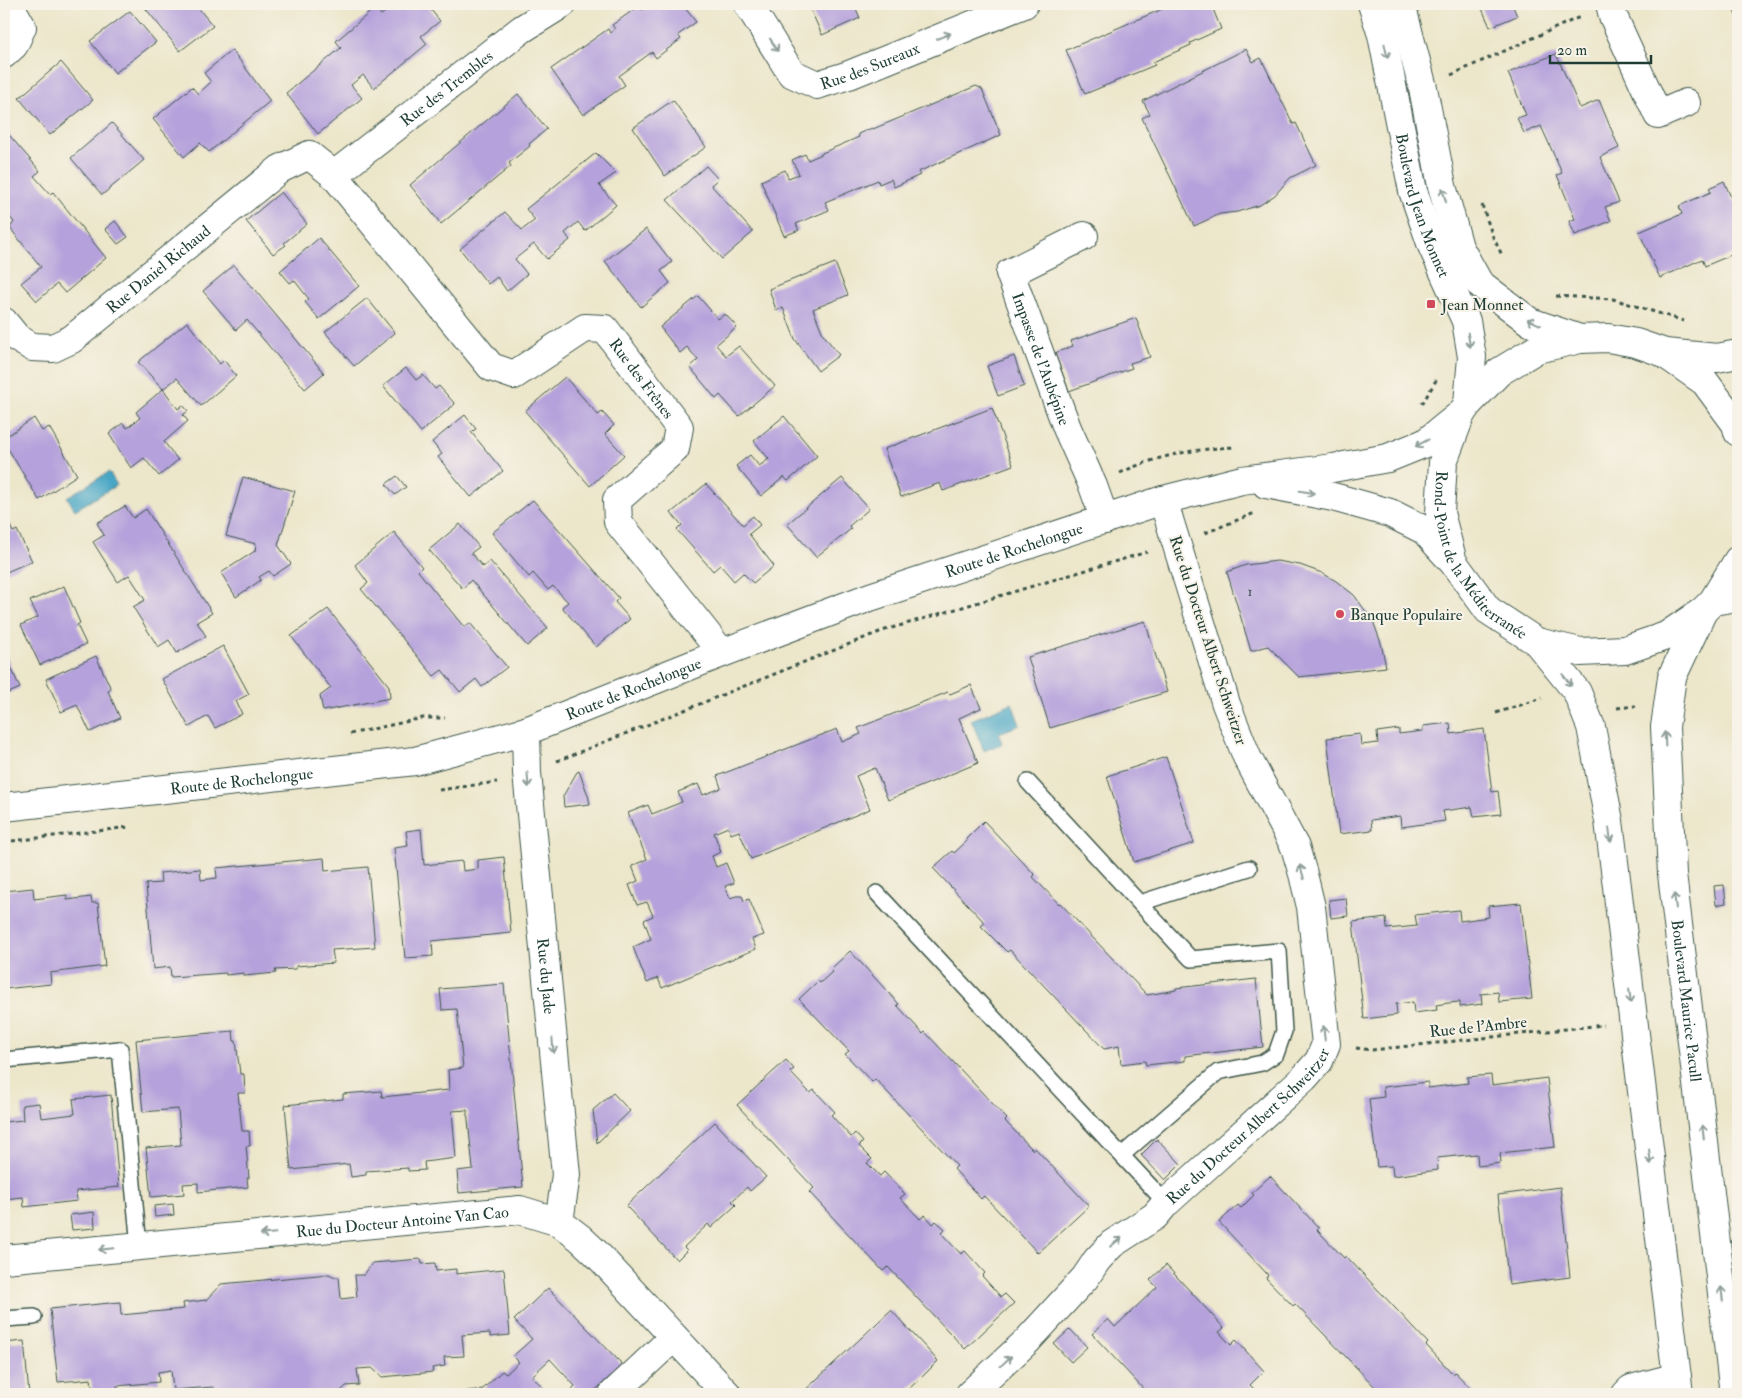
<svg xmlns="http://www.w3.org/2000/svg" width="1742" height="1398" font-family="'IM FELL Double Pica',serif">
  <rect width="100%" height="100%" fill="#f7f3e8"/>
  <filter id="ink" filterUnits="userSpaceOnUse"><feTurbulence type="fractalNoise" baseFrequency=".02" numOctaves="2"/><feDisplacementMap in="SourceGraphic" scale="10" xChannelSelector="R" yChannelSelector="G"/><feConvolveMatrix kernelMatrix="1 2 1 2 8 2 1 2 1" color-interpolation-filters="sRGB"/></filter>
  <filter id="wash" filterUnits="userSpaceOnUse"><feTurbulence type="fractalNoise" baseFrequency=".0096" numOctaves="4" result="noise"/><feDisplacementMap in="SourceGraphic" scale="20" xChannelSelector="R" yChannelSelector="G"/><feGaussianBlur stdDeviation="1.12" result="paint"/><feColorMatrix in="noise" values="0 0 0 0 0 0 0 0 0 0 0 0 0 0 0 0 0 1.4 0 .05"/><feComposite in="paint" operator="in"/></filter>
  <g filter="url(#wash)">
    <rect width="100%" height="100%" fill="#ece6ca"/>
    <path fill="#46a6c5" stroke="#32727c" d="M109,472l8,13 -42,25 -8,-13z
      M1012,703l8,22 -21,8 3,11 -18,7 -13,-31z"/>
    <g id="blocks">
      <path fill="#b5a1db" d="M142,4h53l18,22 -33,25z
        M396,4h30l14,17 -19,15 6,8 -53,44 -11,-13 -12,10 11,13 -44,36 -32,-41 55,-45 -5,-7 39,-33 6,7z
        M651,4h31l14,18 -18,13 3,4 -25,19 -4,-6 -33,24 6,9 -42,30 -32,-46 57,-40 2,4 5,-4 -3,-4 27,-19 3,4z
        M808,4h46l6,14 -38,17z
        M1174,4h37l10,25 -31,14 1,2 -38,17 2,3 -70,29 -19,-44z
        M1480,4h32l5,12 -27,11z
        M1731,4h7v16z
        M130,11l26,31 -41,31 -25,-32z
        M1246,49l7,13 8,-4 32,66 3,-1 20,42 -26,13 -15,17 -15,10 -23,7 -17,2 -26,12 -52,-108 8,-4 -7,-13z
        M232,50l38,51 -61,51 -9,-9 -16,14 -31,-38 39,-32 6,7 13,-12 -7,-9z
        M1556,54l24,54 19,-8 20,48 -19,9 19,45 -14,5 6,14 -36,14 -6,-14 6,-2 -18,-44 5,-2 -21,-47 -17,7 -7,-15 9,-3 -18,-42z
        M61,62l32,38 -43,35 -31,-37z
        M976,86l6,3 19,46 -83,37 2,3 -26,12 -3,-8 -12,5 -1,-4 -53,22 4,8 -33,14 3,6 -15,6 -23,-55 24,-11 3,8 11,-4 -7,-14 13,-6 3,6 14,-6v-1l37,-16 -1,-3 14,-6 1,1z
        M518,94l29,35 -18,15 1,2 -21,17 2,3 -70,58 -31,-39z
        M673,100l33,47 -41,29 -32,-48z
        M112,123l32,37 -42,35 -31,-37z
        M4,129l36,42 -6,5 16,18 3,-2 53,66 -41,35 -8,-9 -20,17 -16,-18 20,-16 -31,-39 4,-6 -10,-12z
        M596,153l20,20 -17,12 17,20 -31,26 -7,-9 -13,11 5,7 -23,19 -13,-15 -19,15 12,15 -20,17 -10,-14 -9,7 -28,-35 45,-37 17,18 13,-10 -9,-11z
        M706,166l12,13 -7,6 42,47 -31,27 -55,-59z
        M1724,181l9,21 5,-3v53l-33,14 -3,-7 -42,19 -21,-46 43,-18 -3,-8 32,-14 -2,-4z
        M281,192l26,32 -23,19 2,2 -13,9 -27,-33z
        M115,221l13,16 -10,7 -13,-15z
        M646,229l26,33 -11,9 9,12 -29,24 -36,-46z
        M319,238l40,48 -40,33 -14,-17 4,-3 -15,-19 -4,3 -10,-12z
        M835,263l13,32 -35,14 10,25 16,21 -21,16 -23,-32 -12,-31 -7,2 -7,-21z
        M234,265l90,108 -19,16 -58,-69 -11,10 -33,-39z
        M698,296l20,23 7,-5 12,13 -21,18 10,11 13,-10 36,40 -36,30 -19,-21 -4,4 -26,-32 8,-7 -11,-13 -7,6 -20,-26z
        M367,298l28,35 -41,33 -29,-34z
        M1136,318l14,39 -20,6 2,5 -63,23 -14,-38 18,-7 -2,-5z
        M187,322l33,42 4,-4 12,16 -35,30 -24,-28 -14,11 -25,-27z
        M1014,356l10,30 -26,10 -11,-30z
        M406,368l10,12 7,-5 12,14 4,-3 16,18 -34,28 -38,-46z
        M565,377l33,38 4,-3 12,13 -9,9 19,21 -34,31 -65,-75z
        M163,389l15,20 5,-4 5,6 -5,4 5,6 -24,21 14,18 -19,16 -15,-18 -13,10 -22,-34 14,-11 4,5 13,-10 -4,-6z
        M992,408l21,57 -70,26 -3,-8 -39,14 -17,-48z
        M465,415l11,14 -5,3 32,39 -32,26 -33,-40 4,-3 -10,-12z
        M784,416l33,40 -29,25 -4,-4 -23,19 -25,-30 14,-11 9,11 10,-7 -15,-18z
        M34,418l8,13 7,-4 28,48 -38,25 -35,-58v-4z
        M397,476l9,11 -11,8 -9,-11z
        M243,477l52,14 -17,54 13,19 -18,12 -4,-5 -10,6 2,3 -25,17 -15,-24 34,-22 1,-7 -30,-8z
        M842,478l27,31 -20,17 2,3 -35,28 -29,-33z
        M706,484l37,41 10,-9 7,9 -11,9 25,32 -21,17 -10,-10 -9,8 -14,-16 -7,6 -36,-41 5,-5 -11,-12z
        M533,500l86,98 -4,4 15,17 -34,28 -34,-40 6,-5 -15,-16 -5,4 -15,-17 -4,4 -37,-44z
        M125,506l8,12 13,-9 66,104 -15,9 9,14 -29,17 -8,-13 -11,7 -25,-40 12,-7 -16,-25 -11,7 -25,-40 11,-7 -7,-12z
        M4,514l9,18 4,-2 15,31 -28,12z
        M460,524l19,23 -8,6 12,14 7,-6 58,67 -21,18 -56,-66 -8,9 -34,-39z
        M394,532l28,35 -4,4 46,56 6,-4 37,44 -25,20 -6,-8 -16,13 -18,-22 -8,6 -73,-87 7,-6 -13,-18z
        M1277,561l23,4 22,8 14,8 18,14 19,26 8,22 5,24 -87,10 -31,-31 -17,5 -24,-79 19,-7z
        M64,586l16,37 -3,2 9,19 -46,21 -19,-40 17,-8 -8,-16z
        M328,609l61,77 1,12 -67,13 -3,-15 11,-8 -40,-52z
        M1145,621l22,71 -117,36 -22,-71z
        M223,646l26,48 -13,7 6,13 -27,14 -7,-12 -19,11 -27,-48z
        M4,651l16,37 -16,7z
        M96,656l15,33 -3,2 12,27 -30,14 -13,-27 -16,7 -15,-33z
        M971,685l10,23 -22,10 19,45 -90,37 -13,-32 -19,8 14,33 -119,50 -12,-28 -8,3 -3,-7 -14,6 7,19 -9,4 4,11 10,-4 8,20 -9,3 5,12 6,-2h6l2,5 5,-2 15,36 -12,4 4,10 -63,26 -31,13 -4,-10 -11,5 -14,-36 18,-8 -7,-19 9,-4 -6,-14 -10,3 -8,-20 9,-4 -6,-15 15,-7 -19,-46 20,-8 4,9 30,-12 -4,-10 20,-8 5,11 18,-7 -4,-12 120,-47 5,13 19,-8 -3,-6 90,-36 2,2z
        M1450,723l1,11 33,-5 8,63 6,-1 3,23 -27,3 -2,-10 -29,4 2,10 -44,6 -1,-11 -29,4 1,10 -33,4 -12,-96 33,-4 1,11 17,-2 -1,-11 22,-3v5l24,-3v-5z
        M1166,757l28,86 -60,19 -27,-86z
        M579,771l9,24 2,9 -26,3 -1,-11 14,-24z
        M984,821l51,54 -2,2 26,27 1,-1 87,92 29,-5v-2l80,-9 7,68 -78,9v5l-39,4 -1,-4 -24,3 -2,-18 -15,3 -94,-99 -3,2 -26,-26 4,-3 -52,-55 19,-17 2,2 13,-12 -1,-2z
        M421,829l3,36 38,-4 1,10 15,-2v-9l26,-3 7,76 -79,8 1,15 -28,2 -11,-110 14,-2 -2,-15z
        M324,858l1,13 43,-4 7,80 -43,3 2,13 -38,3v3l-21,1 1,3 -32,3v-3l-18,2v-2l-55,4 -1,-10 -17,2 -7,-85 15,-1 -1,-10 40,-4 1,11 16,-2 -1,-10z
        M1724,885l2,18 -10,2 -2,-19z
        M33,888l1,11 33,-4v5l24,-3 1,6h6l7,63 -55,7 1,11 -47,5v-98z
        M1346,898l2,18 -17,2 -2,-18z
        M1521,903l11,96 -33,3 -1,-10 -17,2 1,10 -22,3v-5l-12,1 -12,2 1,5 -23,3 -1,-11 -17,2 1,11 -33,4 -11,-97 33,-4 1,11 30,-3 -2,-11 44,-5 1,11 29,-4 -1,-11z
        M850,951l49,53 -2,1 26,29 2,-2 82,87 -2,2 28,29 2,-2 54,58 -51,47 -54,-57 -3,3 -27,-30 3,-3 -82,-87 -3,3 -27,-28 4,-3 -50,-52 19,-18 2,2 13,-12 -2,-2z
        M504,984l19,203 -64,6 -2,-22 16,-2 -6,-59 -15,1 4,47 -32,4 1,8 -17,1v-3l-42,3v4l-15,2 -2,-13 -58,6 -6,-65 58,-6v-5l38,-3 1,6 67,-7 -1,-20 15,-2 -6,-59 -15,1 -2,-21z
        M233,1031l1,10h2l4,33h4l1,19h-7l4,38h7l1,15h-4l3,32h-2l1,9 -50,5v-9l-15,1 1,10 -33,3 -5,-49 35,-3 -3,-36 -35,3 -7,-72z
        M786,1060l8,9 -4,3 20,21 4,-3 21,22 -4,3 20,22 4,-4 8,9 -4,4 13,13 -5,4 13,13 4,-4 21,22 -5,4 20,21 5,-4 8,9 3,-3 9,8 -4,4 20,21 4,-3 20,22 -3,3 19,21 4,-3 9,9 -49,46 -77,-82 -5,4 -31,-33 -43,-46 5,-4 -77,-83z
        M1491,1075l1,10 55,-7 8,69 -55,6 1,10 -23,3 -1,-12 -40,4 1,12 -45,6 -1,-10 -15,1 -8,-68 15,-2 -1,-10 45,-5v6l40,-5 -1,-6z
        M613,1093l17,18 -33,32 -4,-33z
        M111,1095l8,92 -43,4 1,10 -53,6 -1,-10 -19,2v-77l19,-2 -1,-15 17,-2 2,15 34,-4 -2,-15z
        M715,1122l51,55 -16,14 -3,-4 -15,14 4,4 -25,23 -3,-4 -24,23 3,3 -10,10 -51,-54z
        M1157,1139l24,25 -16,16 -24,-25z
        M1270,1176l49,52 -2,2 27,28 2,-2 82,87 -2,2 27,29 2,-2 21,22h-103l5,-4 -83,-86 -2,2 -27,-28 2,-3 -49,-53 19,-17 3,3 13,-13 -2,-2z
        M1560,1187l10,90 -61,8 -11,-90z
        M173,1204l1,11 -19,2 -1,-11z
        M94,1212l1,16 -23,2 -2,-15z
        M421,1259l1,5 13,-1 1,8 20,-2v5l48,-5 6,66 -20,2v-4l-28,2 2,21 -20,1 1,9 -13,2 1,4 -51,5 -10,-9 -15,1 2,16 -13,1 -6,6 -19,2h-99l-9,-7 -40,3 -2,-20 -13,2 1,10 -42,4v8h-24l-2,-15 -33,3 -8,-73 70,-7 1,13 63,-6 -1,-6 23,-3 15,-16 108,-10 6,3h4l2,22 16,-2 -2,-22h9l8,-12z
        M1166,1265l58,63 -5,4 12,13 5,-5 28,31 -14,14 7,7 -2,2h-107l-56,-60 16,-15 7,8 42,-40 -7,-7z
        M548,1288l75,77 -32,29h-24l8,-8 -25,-27 -18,17 17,18h-81l-1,-3 16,-2 19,-18 4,3 13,-12 -6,-6 19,-17 -18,-19z
        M891,1310l47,51 -15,15 -20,18h-102z
        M1070,1329l17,18 -16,15 -17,-18z
        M24,1341l5,53h-25v-51z"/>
    </g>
  </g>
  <g filter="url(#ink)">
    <use href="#blocks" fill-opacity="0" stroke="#3e564a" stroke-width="1"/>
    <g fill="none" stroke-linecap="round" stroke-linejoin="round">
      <defs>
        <path id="service" d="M1028,782l163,177 88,-8 5,80 -8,23 -14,9 -44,9 -96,83
          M877,893l289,310
          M1140,903l109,-35
          M4,1060l116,-11 19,197
          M4,1319l30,-2"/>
        <g id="minor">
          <path id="s1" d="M748,4l43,69 26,12 32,-10 175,-71"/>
          <path d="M1610,4l3,12 45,99 28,-12"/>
          <path d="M4,54l10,-9 8,-18 -13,-23"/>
          <path id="s2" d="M334,175l188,-146 40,-25"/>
          <path id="s3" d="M1084,236l-74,37 57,155 26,58 12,34"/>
          <path id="s4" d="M4,322l13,16 15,9 21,1 19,-9 208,-170 29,-14 25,20 157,192 23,8 71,-47 20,1 74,98 -4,22 -58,51 1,22 104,131"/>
          <path d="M1713,601l25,-4"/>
          <path id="s5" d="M526,731l1,42 39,402 -7,47"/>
          <path id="s6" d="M4,1259l516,-49 39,12 21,16 17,16 130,140"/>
          <path d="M613,1394l61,-57"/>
          <path id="s7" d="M970,1394l57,-53 58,-63 12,-18 15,-16 43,-28 11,-13 138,-125 15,-17 7,-17 -15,-137 -8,-33 -8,-27 -48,-90 -21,-53 -63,-204"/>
          <path d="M1626,1394l5,-5 46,-12"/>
        </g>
        <g id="tertiary">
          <path id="s8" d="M1372,4l10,31 31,156 19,55 34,75 6,36 -4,47"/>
          <path d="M1401,4l22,84 19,98 17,61 20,36 51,39 50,17"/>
          <path id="s9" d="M1703,611l-31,66 -7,50 7,147 62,520"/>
          <path d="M1537,642l40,50 14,35 18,94 70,573"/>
        </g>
        <g id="secondary">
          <path d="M1665,353l52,5 21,-4"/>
          <path id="s10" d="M1738,432l-2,-8 -31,-42 -43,-30 -26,-9 -28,-5 -28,1 -43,10 -38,23 -31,32 -7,10 -18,48 -3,51 13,49 35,48 49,32 43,10 45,-2 41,-14 37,-25 10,-10 25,-41"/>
          <path d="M1266,484l67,13 57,16 34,17 26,29"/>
          <path id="s11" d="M4,807l411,-46 111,-30 196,-78 148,-56 293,-97 79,-20 91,-12 55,-10 37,-15 36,-29"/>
        </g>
      </defs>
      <use href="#service" stroke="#3e564a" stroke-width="18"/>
      <use href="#minor" stroke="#3e564a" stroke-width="30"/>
      <use href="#tertiary" stroke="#3e564a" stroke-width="30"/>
      <use href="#secondary" stroke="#3e564a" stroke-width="30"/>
      <path stroke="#3e564a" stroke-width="3" stroke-dasharray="4 4" stroke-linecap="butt" d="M1451,75l131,-59
        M1482,205l11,32 9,18
        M1556,296l57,3 71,22
        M1422,404l16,-27
        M1120,473c39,-18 73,-24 115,-26
        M1205,533l50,-20
        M1617,708l19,-2
        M1496,713l46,-15
        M350,734l73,-16h22
        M557,761l325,-130 265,-79
        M439,790l58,-8
        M4,842l126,-15
        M1356,1048l16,2 231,-25"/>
      <use href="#service" stroke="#fff" stroke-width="15"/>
      <use href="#minor" stroke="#fff" stroke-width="28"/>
      <use href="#tertiary" stroke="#fff" stroke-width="28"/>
      <use href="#secondary" stroke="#fff" stroke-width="28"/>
    </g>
    <defs><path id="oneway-shaft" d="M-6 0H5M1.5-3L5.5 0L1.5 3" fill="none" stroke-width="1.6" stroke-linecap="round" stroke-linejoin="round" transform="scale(1.25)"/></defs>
    <g stroke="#8f9e9a">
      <use href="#oneway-shaft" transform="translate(944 36) rotate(-22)"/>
      <use href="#oneway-shaft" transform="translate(774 45) rotate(58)"/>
      <use href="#oneway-shaft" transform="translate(1386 51) rotate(78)"/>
      <use href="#oneway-shaft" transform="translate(1444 195) rotate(-106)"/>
      <use href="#oneway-shaft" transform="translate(1534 322) rotate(-156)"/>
      <use href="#oneway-shaft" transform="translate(1469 340) rotate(80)"/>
      <use href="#oneway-shaft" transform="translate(1422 443) rotate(152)"/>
      <use href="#oneway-shaft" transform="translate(1307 492) rotate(10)"/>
      <use href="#oneway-shaft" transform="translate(1567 680) rotate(52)"/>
      <use href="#oneway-shaft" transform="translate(1665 739) rotate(-93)"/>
      <use href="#oneway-shaft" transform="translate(528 780) rotate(85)"/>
      <use href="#oneway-shaft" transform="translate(1610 835) rotate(83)"/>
      <use href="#oneway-shaft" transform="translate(1302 872) rotate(-106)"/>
      <use href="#oneway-shaft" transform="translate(1675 901) rotate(-97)"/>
      <use href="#oneway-shaft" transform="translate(1630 996) rotate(83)"/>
      <use href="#oneway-shaft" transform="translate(1324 1033) rotate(-96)"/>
      <use href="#oneway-shaft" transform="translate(553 1046) rotate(85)"/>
      <use href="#oneway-shaft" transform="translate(1703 1132) rotate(-97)"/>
      <use href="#oneway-shaft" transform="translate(1650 1157) rotate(83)"/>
      <use href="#oneway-shaft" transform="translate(268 1234) rotate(175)"/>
      <use href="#oneway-shaft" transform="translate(1116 1242) rotate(-38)"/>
      <use href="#oneway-shaft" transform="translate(106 1249) rotate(174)"/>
      <use href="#oneway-shaft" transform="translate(1722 1294) rotate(-97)"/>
      <use href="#oneway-shaft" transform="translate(1006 1361) rotate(-43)"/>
    </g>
  </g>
  <g fill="#d1495b" stroke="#f7f3e8" stroke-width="2">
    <rect x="1426" y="299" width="10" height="10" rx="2.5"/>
    <circle cx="1340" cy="614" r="5"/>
  </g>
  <g text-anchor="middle" stroke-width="4" stroke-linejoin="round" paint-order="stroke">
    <g font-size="14" fill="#44565e">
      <text x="1250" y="596">1</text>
    </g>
    <g font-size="16" fill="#1f3d34" stroke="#f7f3e8">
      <text dy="6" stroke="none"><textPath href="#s1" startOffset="166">Rue des Sureaux</textPath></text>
      <text dy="6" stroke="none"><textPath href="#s2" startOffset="142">Rue des Trembles</textPath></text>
      <text dy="6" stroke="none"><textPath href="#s8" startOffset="208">Boulevard Jean Monnet</textPath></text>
      <text dy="6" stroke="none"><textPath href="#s4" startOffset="191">Rue Daniel Richaud</textPath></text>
      <text dy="6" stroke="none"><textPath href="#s3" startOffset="174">Impasse de l'Aubépine</textPath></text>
      <text dy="6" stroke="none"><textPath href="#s4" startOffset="852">Rue des Frênes</textPath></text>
      <text dy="6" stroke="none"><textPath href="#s11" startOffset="1049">Route de Rochelongue</textPath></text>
      <text dy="6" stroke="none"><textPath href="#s10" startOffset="501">Rond-Point de la Méditerranée</textPath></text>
      <text transform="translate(1209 640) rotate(72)" y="6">Rue du Docteur Albert Schweitzer</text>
      <text dy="6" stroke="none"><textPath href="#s11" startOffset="644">Route de Rochelongue</textPath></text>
      <text dy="6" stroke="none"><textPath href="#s11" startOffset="239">Route de Rochelongue</textPath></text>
      <text dy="6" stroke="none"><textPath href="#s5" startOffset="246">Rue du Jade</textPath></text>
      <text dy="6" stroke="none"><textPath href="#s9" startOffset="398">Boulevard Maurice Pacull</textPath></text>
      <text transform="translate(1478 1026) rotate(-6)" y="6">Rue de l'Ambre</text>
      <text dy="6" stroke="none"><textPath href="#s7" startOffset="388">Rue du Docteur Albert Schweitzer</textPath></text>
      <text dy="6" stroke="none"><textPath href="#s6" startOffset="400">Rue du Docteur Antoine Van Cao</textPath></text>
    </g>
    <g font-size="16" fill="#1f3d34" stroke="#f7f3e8" text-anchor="start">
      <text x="1441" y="310">Jean Monnet</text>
      <text x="1350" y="620">Banque Populaire</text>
    </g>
  </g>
  <rect width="1742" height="1398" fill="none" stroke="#f7f3e8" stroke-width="20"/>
  <path d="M1550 55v8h101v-8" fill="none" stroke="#1f3d34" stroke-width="2.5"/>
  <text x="1557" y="55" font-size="15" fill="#1f3d34" stroke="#f7f3e8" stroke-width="4" paint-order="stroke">20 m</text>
</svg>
